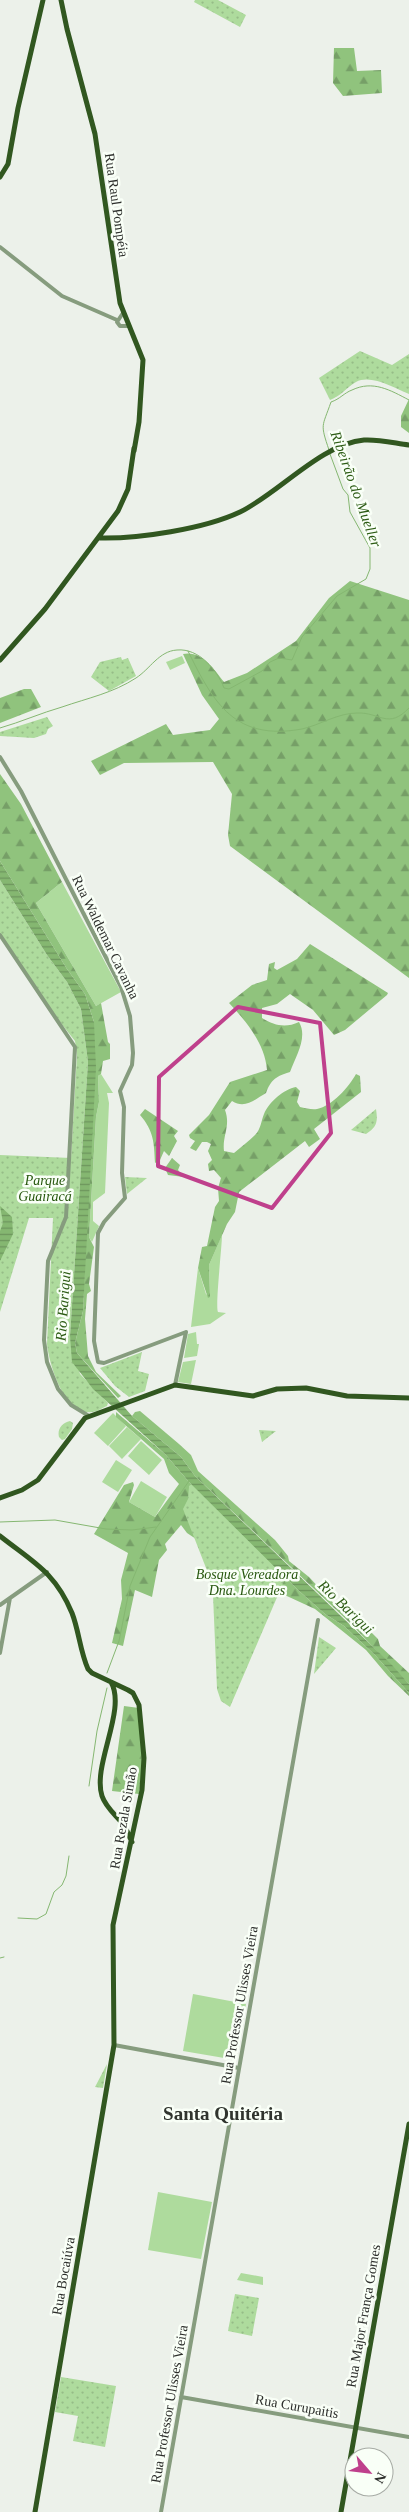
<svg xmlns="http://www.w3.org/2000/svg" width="409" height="2512" font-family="Georgia,serif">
  <defs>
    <pattern id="forest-firs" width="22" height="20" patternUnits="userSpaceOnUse" patternTransform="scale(1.25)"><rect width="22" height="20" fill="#90c37d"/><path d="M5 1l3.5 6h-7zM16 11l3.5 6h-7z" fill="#769f67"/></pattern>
    <pattern id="park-dots" width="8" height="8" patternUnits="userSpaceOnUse" patternTransform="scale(1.25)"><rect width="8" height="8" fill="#aedb9d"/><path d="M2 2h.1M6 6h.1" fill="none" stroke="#96bc87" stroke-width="1.8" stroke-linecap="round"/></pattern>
    <pattern id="water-rules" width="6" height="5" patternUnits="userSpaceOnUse" patternTransform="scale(1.25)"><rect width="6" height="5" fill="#85b771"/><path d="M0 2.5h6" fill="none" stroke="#6d955d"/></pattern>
  </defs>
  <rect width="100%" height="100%" fill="#ecf1ea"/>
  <path fill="#aedb9d" d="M182,656l3,7 -15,7 -4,-8z
    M62,882l59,110 -25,14 -60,-103z
    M101,1074l12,19h-6l2,10 -4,90 -12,9v19l6,5 -7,16 -3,-5 7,-120 3,-15 -1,-26z
    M222,1235c0,12 -7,71 -4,77l8,1 -16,11 -19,3 7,-59 8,26 4,3 -1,-32z
    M196,1332l1,12h2l-2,12 -13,2 4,-24z
    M196,1360l-5,24 -13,-2 5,-20z
    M113,1413l13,13 -18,20 -14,-13z
    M127,1427l14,12 -19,20 -13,-13z
    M141,1441l21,19 -13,15 -21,-19z
    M116,1460l16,10 -14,22 -16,-10z
    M141,1481l26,16 -12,20 -26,-15z
    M193,1994l53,10 -10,56 -53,-9z
    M158,2192l54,10 -11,57 -53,-9z
    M241,2273l22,4v8l-26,-5z"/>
  <path fill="url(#forest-firs)" d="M334,48h20l3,23 24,-1 1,23 -39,3 -10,-13z
    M409,399v34l-8,-6v-11z
    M350,581l59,19v378l-179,-132 -2,-11 4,-41 -19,-32 -89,1 -24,12 -9,-14 75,-37 7,11 37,-5 9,-11 -17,-24 -19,-41c18,-4 31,15 41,28l23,-9 49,-32 33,-43z
    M24,689h7l10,18 -41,16v-25z
    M0,774l21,30 41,78 -26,21 60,103 5,-3 7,39 2,2v15l-7,2 -2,13 -3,2 1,26 -3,15 -7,120 5,10 -5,37 2,7 -4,3 -2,25 3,37 8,16 25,24 -3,2 -41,-45 -2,-10 8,-32 11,-289 -9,-28 -18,-25 -67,-108z
    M310,944l78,49 -1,2 -42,35 -11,5 -21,-25 -23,-16 -13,10 -15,4v10c13,8 24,10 37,4 9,15 -3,34 -9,50 -13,4 -19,7 -24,21 -12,7 -21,16 -34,8l-7,9c6,16 -3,26 -1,41l10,2c7,-6 15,-12 21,-18 6,-6 6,-14 9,-21 5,-12 20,-25 32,-27l4,4 -3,11 3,5c5,1 12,3 17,2 15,-3 32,-22 39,-35l4,2 1,16 -47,37 6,10 -11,8 -4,-6 -66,51 -4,20 -8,12 -18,41 1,32 -2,1 -10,-30 4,-21 5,-1 8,-39 4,-6 -1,-13 3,-10 -7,-8 -5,1 -1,-7 4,-4 -4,-9 3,-7 -4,-2h-5l-6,9 -6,-3 5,-7 -5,-3 -1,-3 20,-20 21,-33 37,-12c-2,-26 -21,-49 -38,-67l23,-18 15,-5 2,-16 6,-2 -1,6 3,2 20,-11z
    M145,1109l33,22 -4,5 3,5 -8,15 -5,-5 -4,9 -5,3c-1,-20 -1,-32 -15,-48z
    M172,1158l8,7 -2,5 6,7 -16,-2 -3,-7z
    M140,1411l39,33 12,11 7,16 77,69 13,16 1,5 20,16 32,34 14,12 13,6 10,10 2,7 29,27v11l-59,-61 -155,-147 -14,-19 -49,-41 3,-4z
    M116,1412l49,42 24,28 109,108 27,24 19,12 31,29 34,38v3l-21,-20 -22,-26 -51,-41 -39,-18 -59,2 -18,-52 -12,-8 -6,-8 -16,19 2,6 -8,10 -7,37 -17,-7 -12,56 -11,-3 10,-44 -1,-19 7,-27 -34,-19 30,-49 9,-3 1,3 -5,17 26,15 24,-33 -10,-11 -5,-14 -48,-42z
    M124,1706l15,2 6,50 -6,36 -27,-3z"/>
  <path fill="url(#park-dots)" d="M195,0h23l28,15 -6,12 -46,-25z
    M360,351l32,14 17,-11v40c-15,-6 -38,-20 -53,-12 -10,6 -15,14 -26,18l-11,-22z
    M121,657l1,3 6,-2 8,18 -27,15 -18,-14 9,-15z
    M47,717l6,9 -5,3 -2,5 -12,4 -34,-2v-4z
    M0,880l47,75 20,27 14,27 7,53 -18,274 10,38 28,29 -1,3c-5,2 -10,6 -15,6 -28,4 -43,-48 -45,-68l6,-126h-24l-29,94v-157l71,3 6,-103 -2,-14 -37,-47 -38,-61z
    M376,1109c2,13 1,18 -10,25l-15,-4z
    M125,1177l22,1 -20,16z
    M142,1352l-4,19 11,3 -4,17 -16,6 -14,-11 -15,-18z
    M70,1421l3,2 -1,6 -7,10 -3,1 -3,-3c-2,-8 3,-14 11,-16z
    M259,1430l17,1 -14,11z
    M192,1484l95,90 -57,133 -9,-6 -4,-12 -4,-94 -5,-22 -25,-64 5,-10 1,-13z
    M319,1637l17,11 -22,26z
    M107,2064l-4,24 -8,-1z
    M235,2294l24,4 -7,38 -24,-5z
    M61,2377l55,9 -11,61 -32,-6 5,-25 -23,-4z"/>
  <path fill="url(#water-rules)" d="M0,861l67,108 18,25 9,28 2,46 -13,243 -8,32 2,10 55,63 49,41 14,19 197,189 17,19v9l-34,-38 -31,-29 -19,-12 -27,-24 -109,-108 -24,-28 -72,-65 -21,-27 -2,-26 18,-274 -7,-53 -14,-27 -20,-27 -47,-75z
    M0,1206l12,11 1,17 -13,27v-30l3,-8z"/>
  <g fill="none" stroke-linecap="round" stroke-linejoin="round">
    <path stroke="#85b771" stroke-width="1" d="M329,450c-9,-27 -7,-22 2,-48 9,-3 13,-9 21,-12 21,-10 38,0 57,10
      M188,651c26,53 47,90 114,78 18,-4 36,-16 55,-16 23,-1 31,17 52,-5
      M0,728c21,-6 41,-15 62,-21 26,-9 51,-14 74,-29 14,-9 23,-27 41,-28 22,-2 40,20 47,38l5,1 33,-18 8,-9 9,-4 13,2 10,-23 35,-41 29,-17 4,-10v-21l-20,-36 -2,-17 -5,-6 -13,-35
      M0,1522l55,-2 51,9 26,1 24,-3
      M107,1673l12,-32 11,-55 20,-49 39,-56
      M89,1786l8,-55 10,-43
      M18,1918l19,1 9,-5 8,-22 8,-7 4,-9 3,-20
      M0,1958l4,-1"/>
    <path stroke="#869c7e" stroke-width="4" d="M0,247l62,49 55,24
      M123,313l-6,9 3,4h9
      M0,757l21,34 100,196 9,29 3,37 -1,12 -12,26 4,16 -2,66 3,25 -21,24 -6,11 -4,108 4,21 6,1 82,-31
      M0,935l75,112 -9,170 -18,44 -4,79 3,22 11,27 13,16 18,11
      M175,1385l11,-53
      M0,1605l47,-33
      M0,1653l10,-55
      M114,2045l125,23
      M181,2397l228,40
      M161,2512l157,-892"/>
    <path stroke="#315720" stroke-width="5" d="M61,0l6,29 28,105 25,169 23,57 -4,62 -5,29
      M0,177l8,-13 10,-56 25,-108
      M99,538c39,1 105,-9 141,-26 39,-19 81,-68 124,-72 14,-1 30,3 45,5
      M0,660l45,-51 73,-98 10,-22 6,-41
      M0,1498l22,-8 16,-10 47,-62 90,-33 78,11 24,-7 29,-1 41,8 62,2
      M0,1536c33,26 55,36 72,77 7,18 8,38 16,56l4,4 36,17 5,3 6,12 5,53 -2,32 -29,135 1,120 -79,467
      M111,1682c16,28 -19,83 -9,114 4,12 14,19 21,28 4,6 6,12 9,18
      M341,2512l68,-388"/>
  </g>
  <path fill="none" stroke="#bf408c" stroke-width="4" stroke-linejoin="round" d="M238,1007l82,16 11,110 -59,75 -114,-42 1,-89z"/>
  <g text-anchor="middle" stroke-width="5" stroke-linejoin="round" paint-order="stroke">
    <g font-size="14" fill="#2c2e2b" stroke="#f9fff7">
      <text transform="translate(117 205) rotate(82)" y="5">Rua Raul Pompéia</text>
      <text transform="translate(106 937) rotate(64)" y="5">Rua Waldemar Cavanha</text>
      <text transform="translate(123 1818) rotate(-80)" y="5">Rua Rezala Simão</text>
      <text transform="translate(239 2005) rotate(-80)" y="5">Rua Professor Ulisses Vieira</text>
      <text transform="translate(63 2276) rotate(-80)" y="5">Rua Bocaiúva</text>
      <text transform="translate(363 2316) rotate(-80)" y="5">Rua Major França Gomes</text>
      <text transform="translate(169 2404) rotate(-80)" y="5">Rua Professor Ulisses Vieira</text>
      <text transform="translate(297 2406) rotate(10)" y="5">Rua Curupaitis</text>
    </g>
    <g font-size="14" font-style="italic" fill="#27570e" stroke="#f9fff7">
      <text x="45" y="1185">Parque<tspan x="45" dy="16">Guairacá</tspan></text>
      <text x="247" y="1579">Bosque Vereadora<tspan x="247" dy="16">Dna. Lourdes</tspan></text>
    </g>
    <g font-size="15" font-style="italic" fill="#2d5c15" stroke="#f9fff7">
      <text transform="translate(356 489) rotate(70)" y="5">Ribeirão do Mueller</text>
      <text transform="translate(63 1306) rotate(-86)" y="5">Rio Barigui</text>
      <text transform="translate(346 1607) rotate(44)" y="5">Rio Barigui</text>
    </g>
    <g font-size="19" font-weight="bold" fill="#30342e" stroke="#f9fff7">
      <text x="223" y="2120">Santa Quitéria</text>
    </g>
  </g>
  <g transform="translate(369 2472) rotate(118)"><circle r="24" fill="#f9fff7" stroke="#a7aba5"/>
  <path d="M0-4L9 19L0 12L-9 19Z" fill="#bf408c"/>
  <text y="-8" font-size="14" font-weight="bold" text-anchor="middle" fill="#2c2e2b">N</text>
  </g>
</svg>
